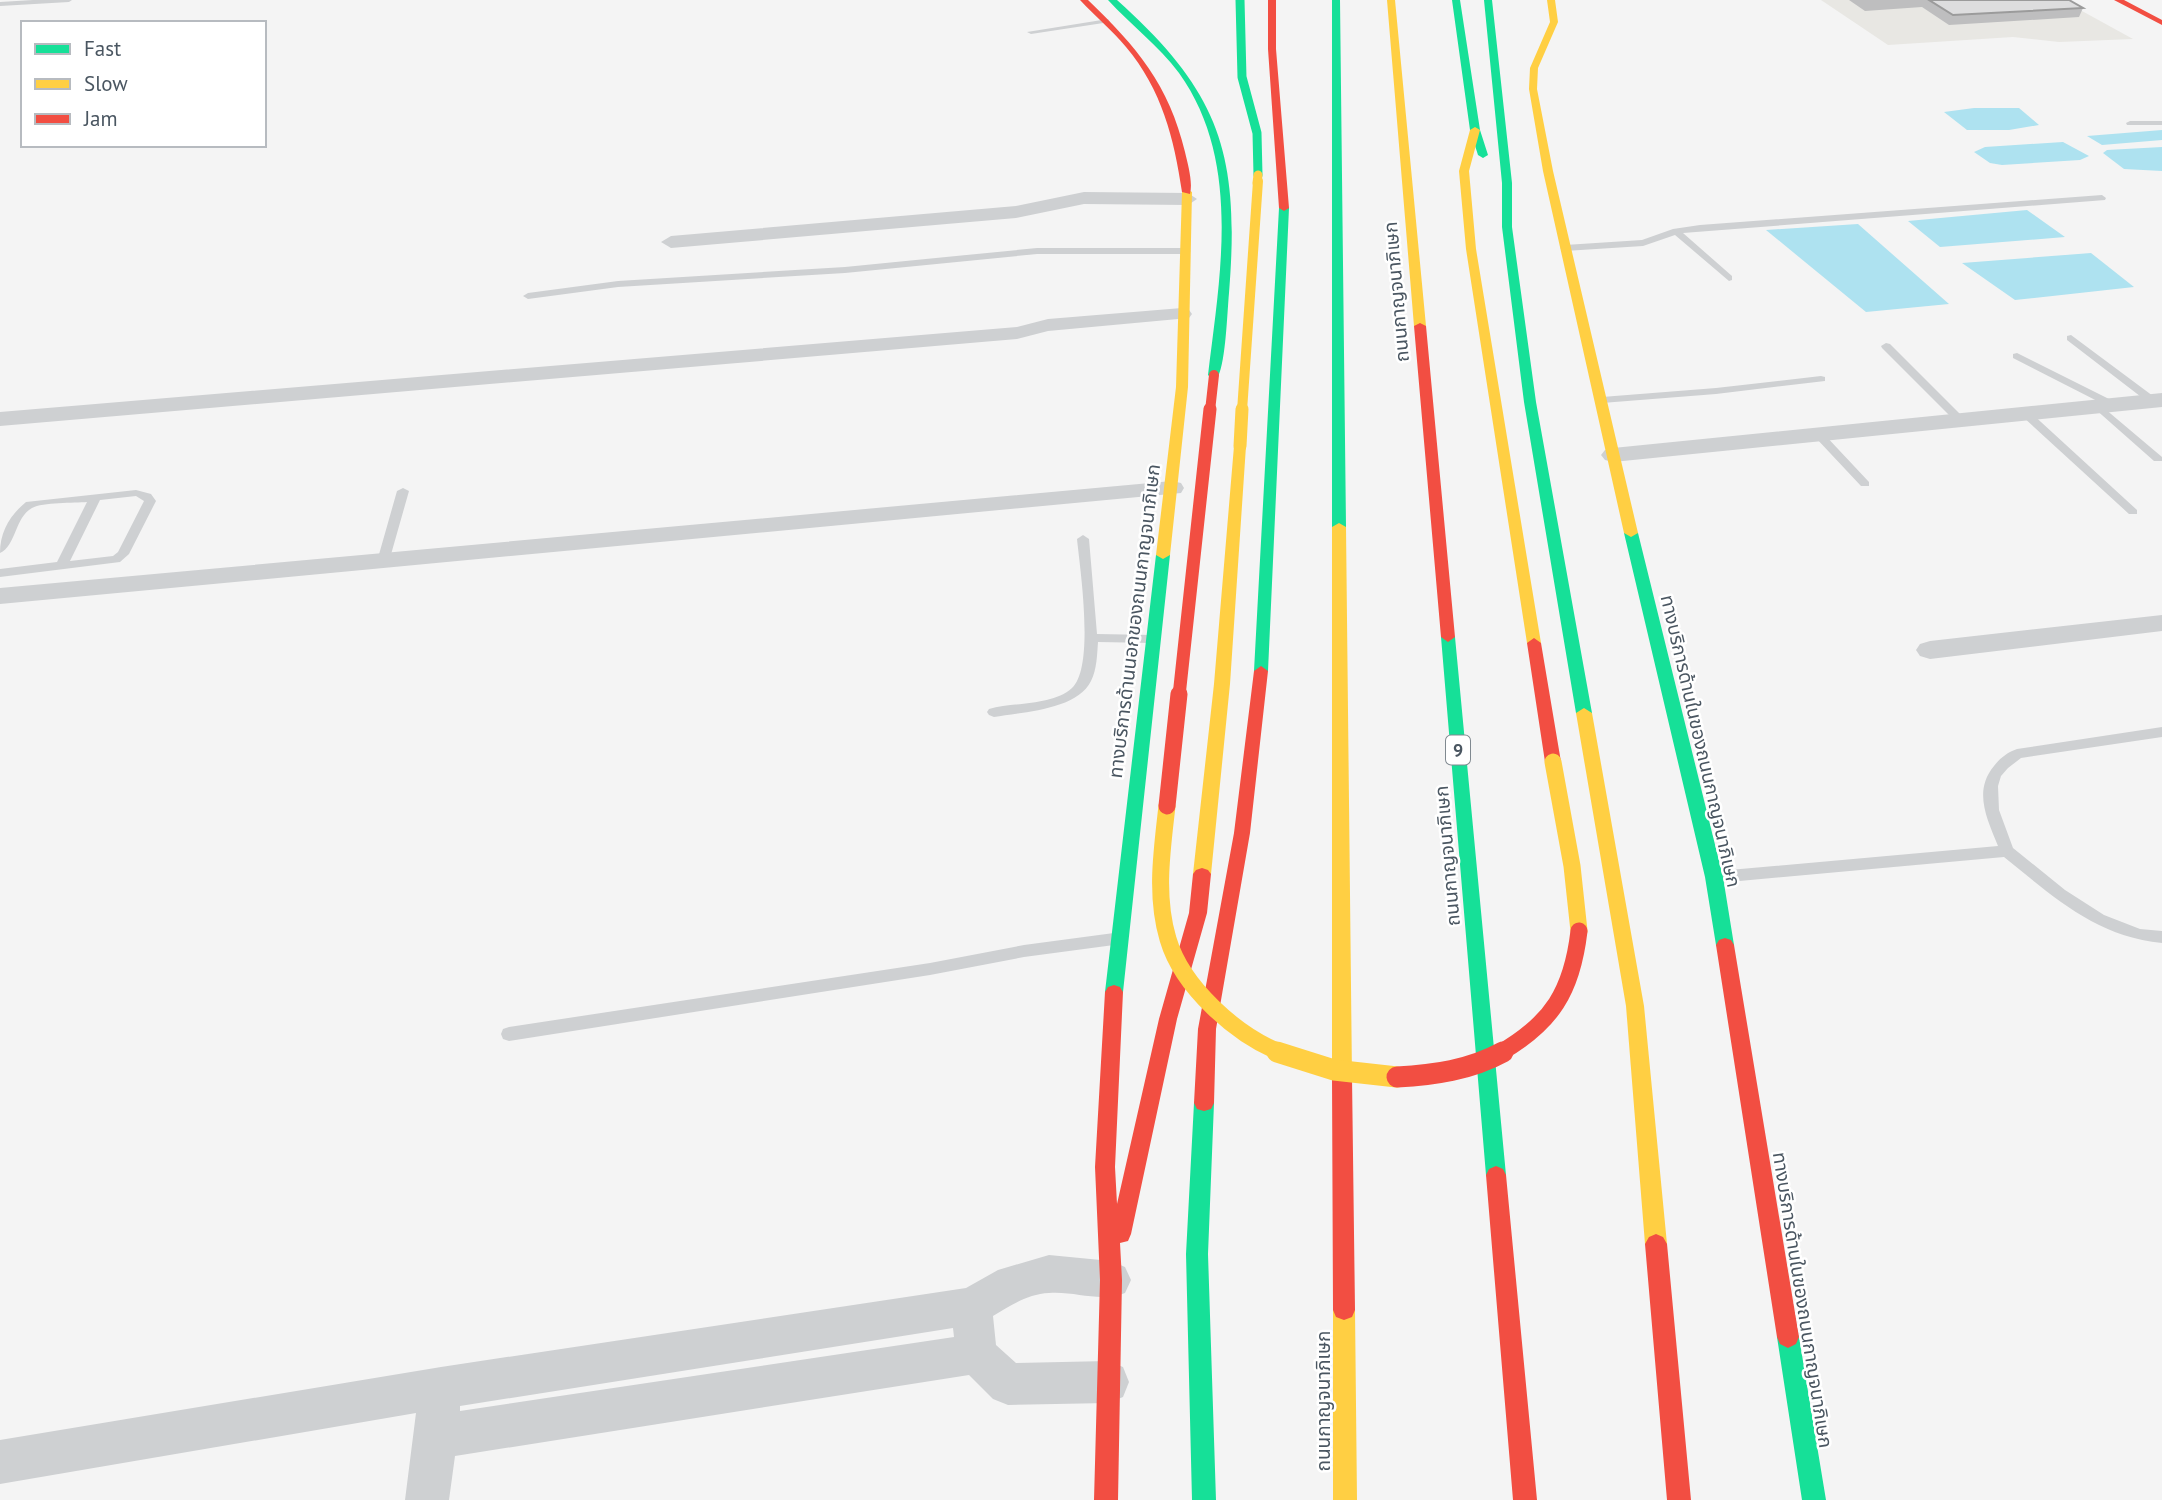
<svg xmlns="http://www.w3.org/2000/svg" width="2162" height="1500" font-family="'PT Sans','Noto Sans Thai',sans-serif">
  <rect width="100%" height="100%" fill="#f4f4f4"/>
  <path fill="#e8e7e3" d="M1821,0h241l71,39 -74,3 -46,-5 -125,8z"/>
  <path fill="#aee2f0" d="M1974,108h45l20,17 -30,5h-42l-23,-18z
    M2162,130v10l-60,5 -15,-9z
    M2063,142l26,14 -9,4 -78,5 -12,-2 -16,-11 11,-5z
    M2162,147v24l-38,-2 -21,-16 4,-3z
    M2027,210l38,27 -125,10 -32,-26z
    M1858,224l91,80 -83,8 -100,-82z
    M2091,253l43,34 -119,13 -53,-37z"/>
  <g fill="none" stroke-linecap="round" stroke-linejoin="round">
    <path fill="#ced0d2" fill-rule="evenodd" d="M33,0h39l-3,2 -69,4v-4z
      M1108,19l2,3 -79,12 -4,-2z
      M2130,121h32v4h-35l-1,-2z
      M2102,195l4,3 -1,2 -422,33 49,43v4l-3,1 -54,-46 -32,11 -78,5 -5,-3 5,-3 77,-5 31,-11 27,-4z
      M1037,248h149l5,3 -5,3h-149l-192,19 -227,14 -90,12 -5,-3 5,-3 90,-12 227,-14z
      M2071,335l86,64v4h-8l-82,-63v-4z
      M1886,343l4,1 74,74v4h-8l-74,-74 -1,-2z
      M2017,353l100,50 1,2 -1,2h-8l-96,-49v-4z
      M1821,376l4,1v4l-109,13 -114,9 -5,-3 5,-3 114,-9z
      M2098,403l64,54v4h-8l-60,-53v-4z
      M2026,411l4,1 107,98v4h-8l-107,-98 -1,-2z
      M1819,432l4,1 46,49v4h-8l-46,-49v-4z
      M403,488l6,3 -19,67 -2,3h-8l-2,-3 19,-67z
      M136,490l15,4 5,7 -27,53 -9,8 -120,15v-8l57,-7 30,-60c-13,1 -44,0 -55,6 -17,9 -16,38 -32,45 0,-21 10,-38 26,-51zM136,496l8,5 -26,51 -5,4 -43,5 30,-61z
      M1083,535l6,4 8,95 55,1 6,4 -6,4 -54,-1c-1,13 -1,27 -7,39 -14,29 -69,31 -97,36l-5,-2 -2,-3 2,-3c25,-7 63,-3 83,-21 23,-21 8,-119 5,-149z
      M2162,727v10l-141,21 -13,10 -7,8 -3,10 1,24 14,38 52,42 39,25 36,14 22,2v12c-67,-7 -108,-46 -158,-86l-286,26 -5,-2 -3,-4 3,-4 5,-2 280,-25c-11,-27 -25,-55 -4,-80 6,-8 14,-14 23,-17z
      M1114,933l6,2 2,4 -2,4 -6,2 -90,12 -94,18 -421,66 -6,-2 -2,-5 2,-5 6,-2 421,-64 94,-18z"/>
    <path fill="#ced0d2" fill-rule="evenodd" d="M1084,192l104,1 9,6 -9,6 -104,-1 -68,14 -345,30 -10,-6 10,-6 345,-30z
      M1182,308l7,2 3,4 -3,4 -141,13 -31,8 -1017,87v-14l1017,-85 31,-8z
      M2162,393v14l-549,55 -8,-2 -4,-5 4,-5 8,-2z
      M1172,481l9,2 3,5 -3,5 -1181,111v-16z
      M2162,615v16l-232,28 -10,-3 -4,-6 4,-6 10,-3z
      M1049,1255l62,6 14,6 6,13 -6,13c-25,10 -49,-2 -76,0 -21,1 -38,12 -56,23l3,29 20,18 92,-2 15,6 6,15 -6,15 -15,6 -100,2 -15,-6 -24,-24 -514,81 -6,44h-44l11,-87 -416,71v-44l441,-73 525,-79 32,-18zM953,1328l1,9 -494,74v-5z"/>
    <path fill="#16e098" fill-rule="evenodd" d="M1108,0h9c104,93 123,155 112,293 -2,22 -3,66 -11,84h-8l-2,-2c12,-100 34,-214 -29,-302 -21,-28 -48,-48 -71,-73z
      M1332,0h8l6,527 -7,4 -7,-4z
      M1452,0h8l20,130 8,25 -5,3 -5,-3 -8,-25z
      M1484,0h8l20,183v44l24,175 56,311 -8,5 -8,-5 -52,-311 -22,-175v-44z
      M1284,205l5,3 -21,463 -7,5 -7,-5 25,-463z
      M1631,529l7,4 85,344 11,68 -3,5 -6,2 -6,-2 -3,-5 -11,-68 -81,-344z
      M1163,551l7,4 -47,437 -3,5 -6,2 -6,-2 -3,-5 51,-437z
      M1448,632l7,5 51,538 -3,6 -7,3 -7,-3 -3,-6 -45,-538z
      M1204,1095l7,2 3,6 -6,151 8,246h-24l-6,-246 8,-151 3,-6z
      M1788,1326l8,4 3,7 27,163h-24l-25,-163 3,-7z"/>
    <path fill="#ffcf43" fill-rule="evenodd" d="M1387,0h8l31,326 -6,3 -6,-3z
      M1547,0h8l3,22 -20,46 -1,21 16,82 85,362 -7,4 -7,-4 -81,-362 -14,-82 1,-21 20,-46z
      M1475,127l5,3 -11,41 7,78 65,394 -7,5 -7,-5 -61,-394 -7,-78 11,-41z
      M1187,189l5,3 -4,195 -18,168 -7,4 -7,-4 20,-168 6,-195z
      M1240,442l6,4 -16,238 -19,190 -3,4h-12l-3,-4 21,-190 20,-238z
      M1339,523l7,4 6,550 -3,6 -7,2 -7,-2 -3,-6v-550z
      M1584,708l8,5 52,293 23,238 -4,7 -7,3 -7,-3 -4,-7 -19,-238 -50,-293z
      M1344,1300l8,3 3,7 2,190h-24v-190l3,-7z"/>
    <path fill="#f24e42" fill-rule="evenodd" d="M1080,0h8c49,47 81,85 97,152 3,13 8,30 5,42l-8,-2c-8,-54 -20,-102 -56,-145 -14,-17 -31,-31 -46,-47z
      M1268,0h8v49l13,159 -5,3 -5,-3 -11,-159z
      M2114,0h10l38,20v5z
      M1420,323l6,3 29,311 -7,5 -7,-5 -27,-311z
      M1534,638l7,5 20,119 -8,5 -8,-5 -18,-119z
      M1261,666l7,5 -18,162 -34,196 -2,74 -3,6 -7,2 -7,-2 -3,-6 4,-74 36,-196 20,-162z
      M1202,868l6,2 3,4 -4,39 -30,106 -46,215 -3,7 -8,2 2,37 -4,220h-24l6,-220 -5,-113 10,-175 3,-5 6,-2 6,2 3,5 -8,175 2,37 42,-185 30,-106 4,-39 3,-4z
      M1725,938l6,2 3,5 65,392 -3,7 -8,4 -8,-4 -3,-7 -61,-392 3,-5z
      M1342,1069l7,2 3,6 3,233 -3,7 -8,3 -8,-3 -3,-7 -1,-233 3,-6z
      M1496,1166l7,3 3,6 31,325h-24l-27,-325 3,-6z
      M1656,1234l7,3 4,7 24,256h-24l-22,-256 4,-7z"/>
    <path stroke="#16e098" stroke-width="9" d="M1240,0l2,77 15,56 1,42"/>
    <path stroke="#ffcf43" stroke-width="9" d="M1257,183l1,-8"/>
    <path stroke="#ffcf43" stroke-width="10" d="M1242,411l16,-230"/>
    <path stroke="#ffcf43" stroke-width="13" d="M1240,446l2,-37"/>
    <path stroke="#ffcf43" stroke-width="17" d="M1553,762l19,104 7,65
      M1167,806c-5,44 -12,90 1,133 14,48 69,97 114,114"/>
    <path stroke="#ffcf43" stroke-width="21" d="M1277,1052l57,18 63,7"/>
    <path stroke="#f24e42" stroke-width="10" d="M1210,411l4,-36"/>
    <path stroke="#f24e42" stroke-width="13" d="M1179,696l31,-287"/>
    <path stroke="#f24e42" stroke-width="17" d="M1167,806l12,-112
      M1500,1053c52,-30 72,-62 79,-122"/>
    <path stroke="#f24e42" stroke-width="21" d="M1397,1077c37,-2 73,-7 106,-25"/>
  </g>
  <path fill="#bebebf" d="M1849,0h220l14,8 -4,9 -130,8 -27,-18 -57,4z"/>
  <path fill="#ddddde" stroke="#9b9b9b" stroke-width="2" d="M1929,0h140l14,8 -130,7z"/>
  <g text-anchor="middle" stroke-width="5" stroke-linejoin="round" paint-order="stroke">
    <rect fill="#fff" stroke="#808990" stroke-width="2" x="1446" y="735.5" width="24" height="29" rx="5"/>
    <g font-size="18" font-weight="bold" fill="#4a5661">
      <text x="1458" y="756">9</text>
    </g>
    <g font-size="19" fill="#4a5661" stroke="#fff">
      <text transform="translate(1396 292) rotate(-95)" y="7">ถนนกาญจนาภิเษก</text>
      <text transform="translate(1134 621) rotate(-83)" y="7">ทางบริการด้านนอกของถนนกาญจนาภิเษก</text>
      <text transform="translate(1701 741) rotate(77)" y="7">ทางบริการด้านในของถนนกาญจนาภิเษก</text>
      <text transform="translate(1447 856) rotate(-95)" y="7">ถนนกาญจนาภิเษก</text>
      <text transform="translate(1803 1300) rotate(81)" y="7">ทางบริการด้านในของถนนกาญจนาภิเษก</text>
      <text transform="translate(1323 1401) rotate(-90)" y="7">ถนนกาญจนาภิเษก</text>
    </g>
  </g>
  <rect x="21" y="21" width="245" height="126" fill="#ffffff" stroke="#b7bbc0" stroke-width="2"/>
  <rect x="35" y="44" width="35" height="10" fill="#16e098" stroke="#b7bbc0" stroke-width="2"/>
  <text x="84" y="56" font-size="21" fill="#4a5661">Fast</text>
  <rect x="35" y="79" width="35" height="10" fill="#ffcf43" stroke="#b7bbc0" stroke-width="2"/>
  <text x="84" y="91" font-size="21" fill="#4a5661">Slow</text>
  <rect x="35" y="114" width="35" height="10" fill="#f24e42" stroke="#b7bbc0" stroke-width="2"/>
  <text x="84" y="126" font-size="21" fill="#4a5661">Jam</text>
</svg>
